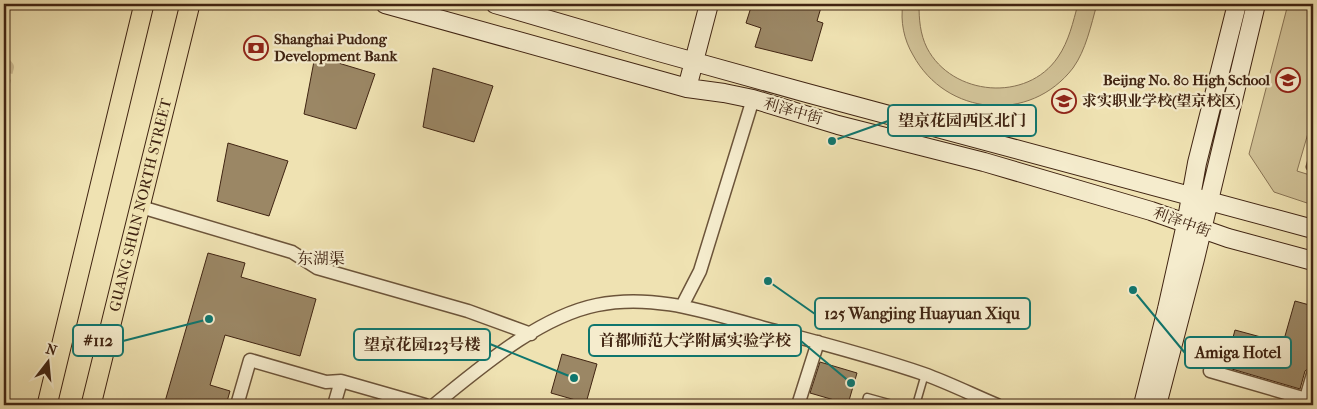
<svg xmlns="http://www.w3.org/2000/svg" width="1317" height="409" font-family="'IM FELL French Canon','Noto Serif SC',serif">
  <rect width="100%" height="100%" fill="#efe2b2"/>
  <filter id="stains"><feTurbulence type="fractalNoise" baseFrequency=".004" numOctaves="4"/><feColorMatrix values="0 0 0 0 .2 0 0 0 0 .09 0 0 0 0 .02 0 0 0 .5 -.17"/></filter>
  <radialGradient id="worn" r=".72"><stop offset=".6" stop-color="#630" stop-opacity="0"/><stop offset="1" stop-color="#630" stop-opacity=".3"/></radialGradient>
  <path fill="#d1c297" stroke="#887354" d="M903,4h16c0,15 1,30 8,44 25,48 100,55 131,9 11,-16 15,-35 20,-53h19c-6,21 -11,46 -24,64 -43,56 -127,48 -160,-13 -9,-15 -13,-34 -10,-51z
    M1288,4h25v112l-16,55 16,5v17l-3,11 -36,-12 -25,-38z"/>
  <path fill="#9b8765" stroke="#402412" d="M752,4h70l-5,17 6,2 -11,38 -57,-14 6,-19 -15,-5z
    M315,56l60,18 -19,55 -52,-15z
    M433,68l60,18 -19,56 -51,-15z
    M228,143l60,18 -19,55 -52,-15z
    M208,253l37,10 -4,14 75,22 -16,57 -75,-21 -15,50 20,6 -4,14h-62z
    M1295,301l18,5v54l-1,6 -7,5 -5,18 -75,-22 10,-37 48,13z
    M562,354l35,10 -11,39 -35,-10z
    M820,362l37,11 -9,31 -38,-11z"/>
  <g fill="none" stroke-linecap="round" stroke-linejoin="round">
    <path stroke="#ccbc92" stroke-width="12" stroke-dasharray="12 6" stroke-linecap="butt" d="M4,62l4,5 -4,16"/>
    <defs>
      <path id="lane" d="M1310,167l3,-11
        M865,405l2,-8 29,8
        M916,405l9,-31"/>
      <path id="street" d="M141,207l151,45 25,16 151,43 63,23
        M682,306l18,-35 53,-172
        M1210,371l103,30
        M237,405l13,-45 76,22 15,-1 84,24
        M334,405l7,-24
        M434,405c46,-37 104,-88 163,-100 57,-12 112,8 167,23 53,14 108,28 160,46 25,9 49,21 73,31
        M798,405l20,-63
        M1304,405l9,-31"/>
      <path id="secondary" d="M385,4l302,84 37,5 29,6 85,26 146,37 167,49 77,27 85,23
        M495,4l164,48 148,41 506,136
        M687,88l22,-84
        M1143,405l24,-96 19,-85 11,-61 40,-159
        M1157,405l38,-146 61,-255"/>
      <g id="primary">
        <path d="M47,405l97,-401"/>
        <path id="s1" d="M91,405l99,-401"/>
      </g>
    </defs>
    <use href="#lane" stroke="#6c543a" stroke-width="9"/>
    <use href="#street" stroke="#6c543a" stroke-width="15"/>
    <use href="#secondary" stroke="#402412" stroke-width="20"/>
    <use href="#primary" stroke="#402412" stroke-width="21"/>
    <use href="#lane" stroke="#f5eccd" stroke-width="6"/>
    <use href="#street" stroke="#f5eccd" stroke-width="12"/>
    <use href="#secondary" stroke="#f5eccd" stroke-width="18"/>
    <use href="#primary" stroke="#efe2b2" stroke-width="19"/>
  </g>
  <defs>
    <symbol id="bank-ring" viewBox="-11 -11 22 22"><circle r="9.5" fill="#f5eccd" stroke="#8f2418" stroke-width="1.5"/><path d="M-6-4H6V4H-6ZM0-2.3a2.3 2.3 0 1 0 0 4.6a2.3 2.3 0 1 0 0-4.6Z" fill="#8f2418"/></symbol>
    <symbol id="school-ring" viewBox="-11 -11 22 22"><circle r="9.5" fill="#f5eccd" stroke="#8f2418" stroke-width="1.5"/><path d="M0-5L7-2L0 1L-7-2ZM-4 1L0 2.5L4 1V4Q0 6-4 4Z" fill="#8f2418"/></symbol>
  </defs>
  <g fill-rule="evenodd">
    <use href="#bank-ring" x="242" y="34" width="28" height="28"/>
    <use href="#school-ring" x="1274" y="66" width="28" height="28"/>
    <use href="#school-ring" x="1050" y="87" width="28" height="28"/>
  </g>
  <g text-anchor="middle" stroke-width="4.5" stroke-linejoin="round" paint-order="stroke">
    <g font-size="15" font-weight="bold" fill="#402412" stroke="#f5eccd" text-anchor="start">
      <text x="274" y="44">Shanghai Pudong<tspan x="274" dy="17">Development Bank</tspan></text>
      <text x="1270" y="85" text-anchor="end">Beijng No. 80 High School</text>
      <text x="1082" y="106">求实职业学校(望京校区)</text>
    </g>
    <g font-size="15" fill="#402412" stroke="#f5eccd">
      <text transform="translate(793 111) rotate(16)" y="5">利泽中街</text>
      <text dy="5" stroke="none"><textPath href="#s1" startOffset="206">GUANG SHUN NORTH STREET</textPath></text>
      <text transform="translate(1182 222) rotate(20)" y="5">利泽中街</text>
    </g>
    <g font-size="16" fill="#402412" stroke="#f5eccd">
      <text x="321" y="264">东湖渠</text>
    </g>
  </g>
  <path fill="none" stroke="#0f766e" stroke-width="2" d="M832 141L888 121M768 281L815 314M851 383L801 341M209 319L123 341M574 378L490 344M1133 290L1185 353"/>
  <g fill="#0f766e" stroke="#f5eccd" stroke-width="2">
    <circle cx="832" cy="141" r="5"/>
    <circle cx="768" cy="281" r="5"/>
    <circle cx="851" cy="383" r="5"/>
    <circle cx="209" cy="319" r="5"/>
    <circle cx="574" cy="378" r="5"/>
    <circle cx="1133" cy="290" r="5"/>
  </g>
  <g fill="#f5eccd" stroke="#0f766e" stroke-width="2">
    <rect x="888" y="105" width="148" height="31" rx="5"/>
    <rect x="815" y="298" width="215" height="31" rx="5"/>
    <rect x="589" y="325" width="212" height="31" rx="5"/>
    <rect x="73" y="325" width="50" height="31" rx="5"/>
    <rect x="354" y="329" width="136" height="31" rx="5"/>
    <rect x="1185" y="337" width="106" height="31" rx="5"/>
  </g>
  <g font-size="16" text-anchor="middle" font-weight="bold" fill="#402412">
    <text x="962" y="126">望京花园西区北门</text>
    <text x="922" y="319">125 Wangjing Huayuan Xiqu</text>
    <text x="695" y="346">首都师范大学附属实验学校</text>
    <text x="98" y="346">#112</text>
    <text x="422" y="350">望京花园123号楼</text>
    <text x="1238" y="358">Amiga Hotel</text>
  </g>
  <rect width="1317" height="409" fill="none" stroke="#efe2b2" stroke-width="20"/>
  <rect x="5" y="5" width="1307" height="399" fill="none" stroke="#402412" stroke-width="2.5"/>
  <rect x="10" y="10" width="1297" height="389" fill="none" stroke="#402412"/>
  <g transform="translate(48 362) rotate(16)" stroke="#f5eccd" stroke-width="4" paint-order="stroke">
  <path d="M0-4L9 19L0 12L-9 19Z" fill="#402412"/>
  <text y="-8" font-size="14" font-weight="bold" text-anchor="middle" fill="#402412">N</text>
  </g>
  <rect width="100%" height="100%" filter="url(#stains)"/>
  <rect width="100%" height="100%" fill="url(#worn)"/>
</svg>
